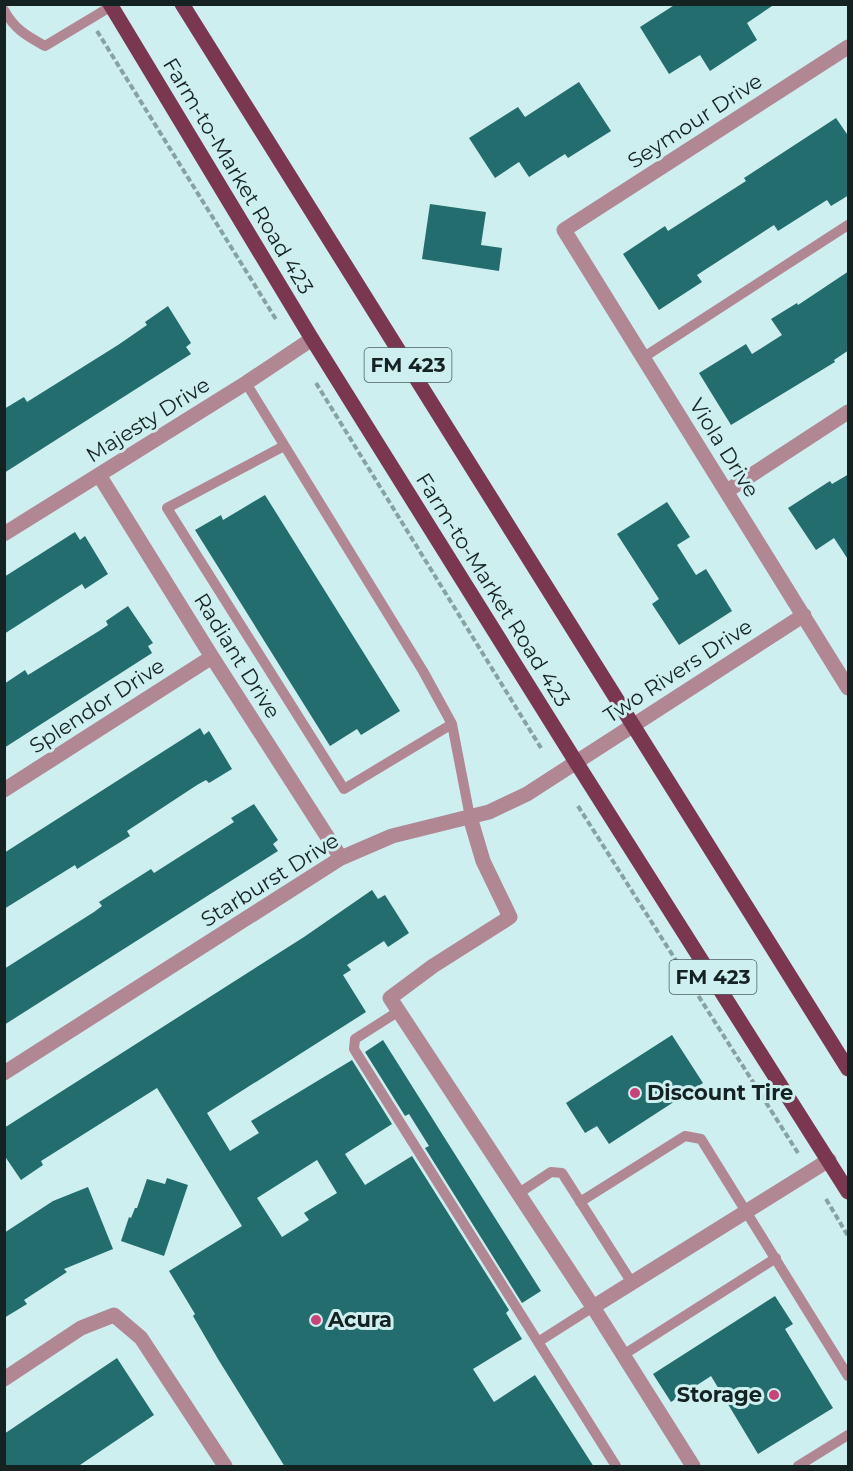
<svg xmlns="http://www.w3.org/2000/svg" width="853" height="1471" font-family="Montserrat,sans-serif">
  <rect width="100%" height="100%" fill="#cdefef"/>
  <path fill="#246d6e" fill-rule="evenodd" d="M676,4h99l-28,19 10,17 -47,31 -10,-16 -31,19 -29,-47z
    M579,82l32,49 -43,27 -3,-4 -36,23 -10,-15 -24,16 -26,-40 49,-31 7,10z
    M836,118l13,19v58l-18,11 -4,-6 -49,31 -4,-6 -77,50 5,7 -43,28 -36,-56 42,-28 3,5 78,-50 -2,-3z
    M430,204l56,8 -5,33 21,3 -3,23 -77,-12z
    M849,271v79l-15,10 1,2 -104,63 -32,-52 47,-29 6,10 30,-19 -11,-16 26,-16 1,2z
    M168,306l23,37 -5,4 5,7 -187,119v-64l20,-12 3,5 91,-57 29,-20 -2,-3z
    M849,474v87l-15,-23 -18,12 -28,-42 42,-27 2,3z
    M265,495l135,216 -39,24 -4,-6 -27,17 -135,-216 26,-15 2,5z
    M667,502l23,35 -13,8 19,30 10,-6 26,42 -53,34 -27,-41 7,-5 -42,-65z
    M75,532l5,8 5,-4 23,38 -23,15 -3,-5 -78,50v-57z
    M128,606l25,37 -5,3 4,7 -148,95v-64l21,-14 3,5 71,-44 9,-6 -2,-4z
    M200,728l4,7 5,-4 23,38 -23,14 -3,-3 -9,5 -70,46 3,5 -53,33 -2,-4 -71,44v-56z
    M254,804l24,36 -5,4 5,7 -274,174v-56l90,-57 8,-6 -3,-4 52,-33 3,4 80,-51 -3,-4z
    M372,890l6,9 7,-4 24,38 -21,14 -4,-6 -37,24 4,5 -8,5 23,37 -159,101 23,38 29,-18 -8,-12 101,-61 40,64 -47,30 20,31 47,-29 97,154 -3,3 16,26 -49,30 21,33 41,-27 59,92h-309l-67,-108 -25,-43 2,-2 -26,-43 73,-45 -85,-138 -116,73 2,4 -22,15 -17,-25v-27l300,-191zM317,1160l20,33 -33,20 5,7 -27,17 -25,-39z
    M672,1035l31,48 -94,61 -12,-18 -12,7 -19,-30z
    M383,1040l158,251 -19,12 -97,-155 4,-2 -20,-32 -4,2 -40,-64z
    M167,1178l21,7 -24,71 -43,-15 8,-24 2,1 4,-10h2l10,-29 18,5z
    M88,1187l25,62 -49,20 3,3 -43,28 3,4 -23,14v-85l49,-32z
    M775,1296l18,28 -8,5 48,79 -75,46 -47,-78 -40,26 -18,-28z
    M117,1358l37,57 -77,52h-73v-33z"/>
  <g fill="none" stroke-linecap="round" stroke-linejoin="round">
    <path stroke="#88a2a2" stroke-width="4" stroke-dasharray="6 3" stroke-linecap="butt" d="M97,31l180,290
      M316,383l225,365
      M578,806l220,347
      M826,1199l22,37"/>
    <path stroke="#b18793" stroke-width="10" d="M4,10c10,19 23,26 41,36l70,-42
      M644,357l204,-132
      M246,383l177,288 29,53 18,93
      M284,446l-117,62 177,281 108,-65
      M399,1011l-44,28 -1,10 262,417
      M519,1193l32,-21 11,1 70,110
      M580,1202l105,-66 16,3 147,237
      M538,1342l55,-35
      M623,1355l153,-97
      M798,1466l50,-31"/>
    <path stroke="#b18793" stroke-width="15" d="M848,47l-284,183 284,458
      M99,475l113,182 129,201
      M727,491l121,-79
      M4,534l242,-151 66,-44
      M4,790l208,-133
      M470,817l13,44 27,56 -77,49 -43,32 203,309 100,159
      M4,1073l337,-215 51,-22 97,-24 38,-18 277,-179
      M593,1307l236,-147
      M4,1379l77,-51 33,-13 27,23 84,128"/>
    <path stroke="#7c3750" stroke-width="15" d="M110,4l202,335 264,423 272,430
      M182,4l666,1065"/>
  </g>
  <g fill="#cb4178" stroke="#cdefef" stroke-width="2">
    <circle cx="635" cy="1093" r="6"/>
    <circle cx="316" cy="1320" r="6"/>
    <circle cx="774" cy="1395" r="6"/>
  </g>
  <g text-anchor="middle" stroke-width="6" stroke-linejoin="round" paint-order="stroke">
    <g fill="#cdefef" stroke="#4c6060" stroke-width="1.5">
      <rect x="364.5" y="348" width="87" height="34" rx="4.5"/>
      <rect x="669.5" y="960" width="87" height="34" rx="4.5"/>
    </g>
    <g font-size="20" font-weight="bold" fill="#152222">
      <text x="408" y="372">FM 423</text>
      <text x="713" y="984">FM 423</text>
    </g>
    <g font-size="21" fill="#152222" stroke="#cdefef">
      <text transform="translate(695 121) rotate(-33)" y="7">Seymour Drive</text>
      <text transform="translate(238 176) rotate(59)" y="7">Farm-to-Market Road 423</text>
      <text transform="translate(148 420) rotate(-32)" y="7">Majesty Drive</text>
      <text transform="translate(724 448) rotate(58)" y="7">Viola Drive</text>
      <text transform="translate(493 590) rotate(58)" y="7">Farm-to-Market Road 423</text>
      <text transform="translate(237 656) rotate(58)" y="7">Radiant Drive</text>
      <text transform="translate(678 671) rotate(-33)" y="7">Two Rivers Drive</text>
      <text transform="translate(97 706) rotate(-33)" y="7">Splendor Drive</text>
      <text transform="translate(270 880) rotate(-32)" y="7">Starburst Drive</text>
    </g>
    <g font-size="21" font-weight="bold" fill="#152222" stroke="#cdefef" text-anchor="start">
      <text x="647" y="1100">Discount Tire</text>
      <text x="328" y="1327">Acura</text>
      <text x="762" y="1402" text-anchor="end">Storage</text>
    </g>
  </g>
  <rect width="853" height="1471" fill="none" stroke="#152222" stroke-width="12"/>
</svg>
